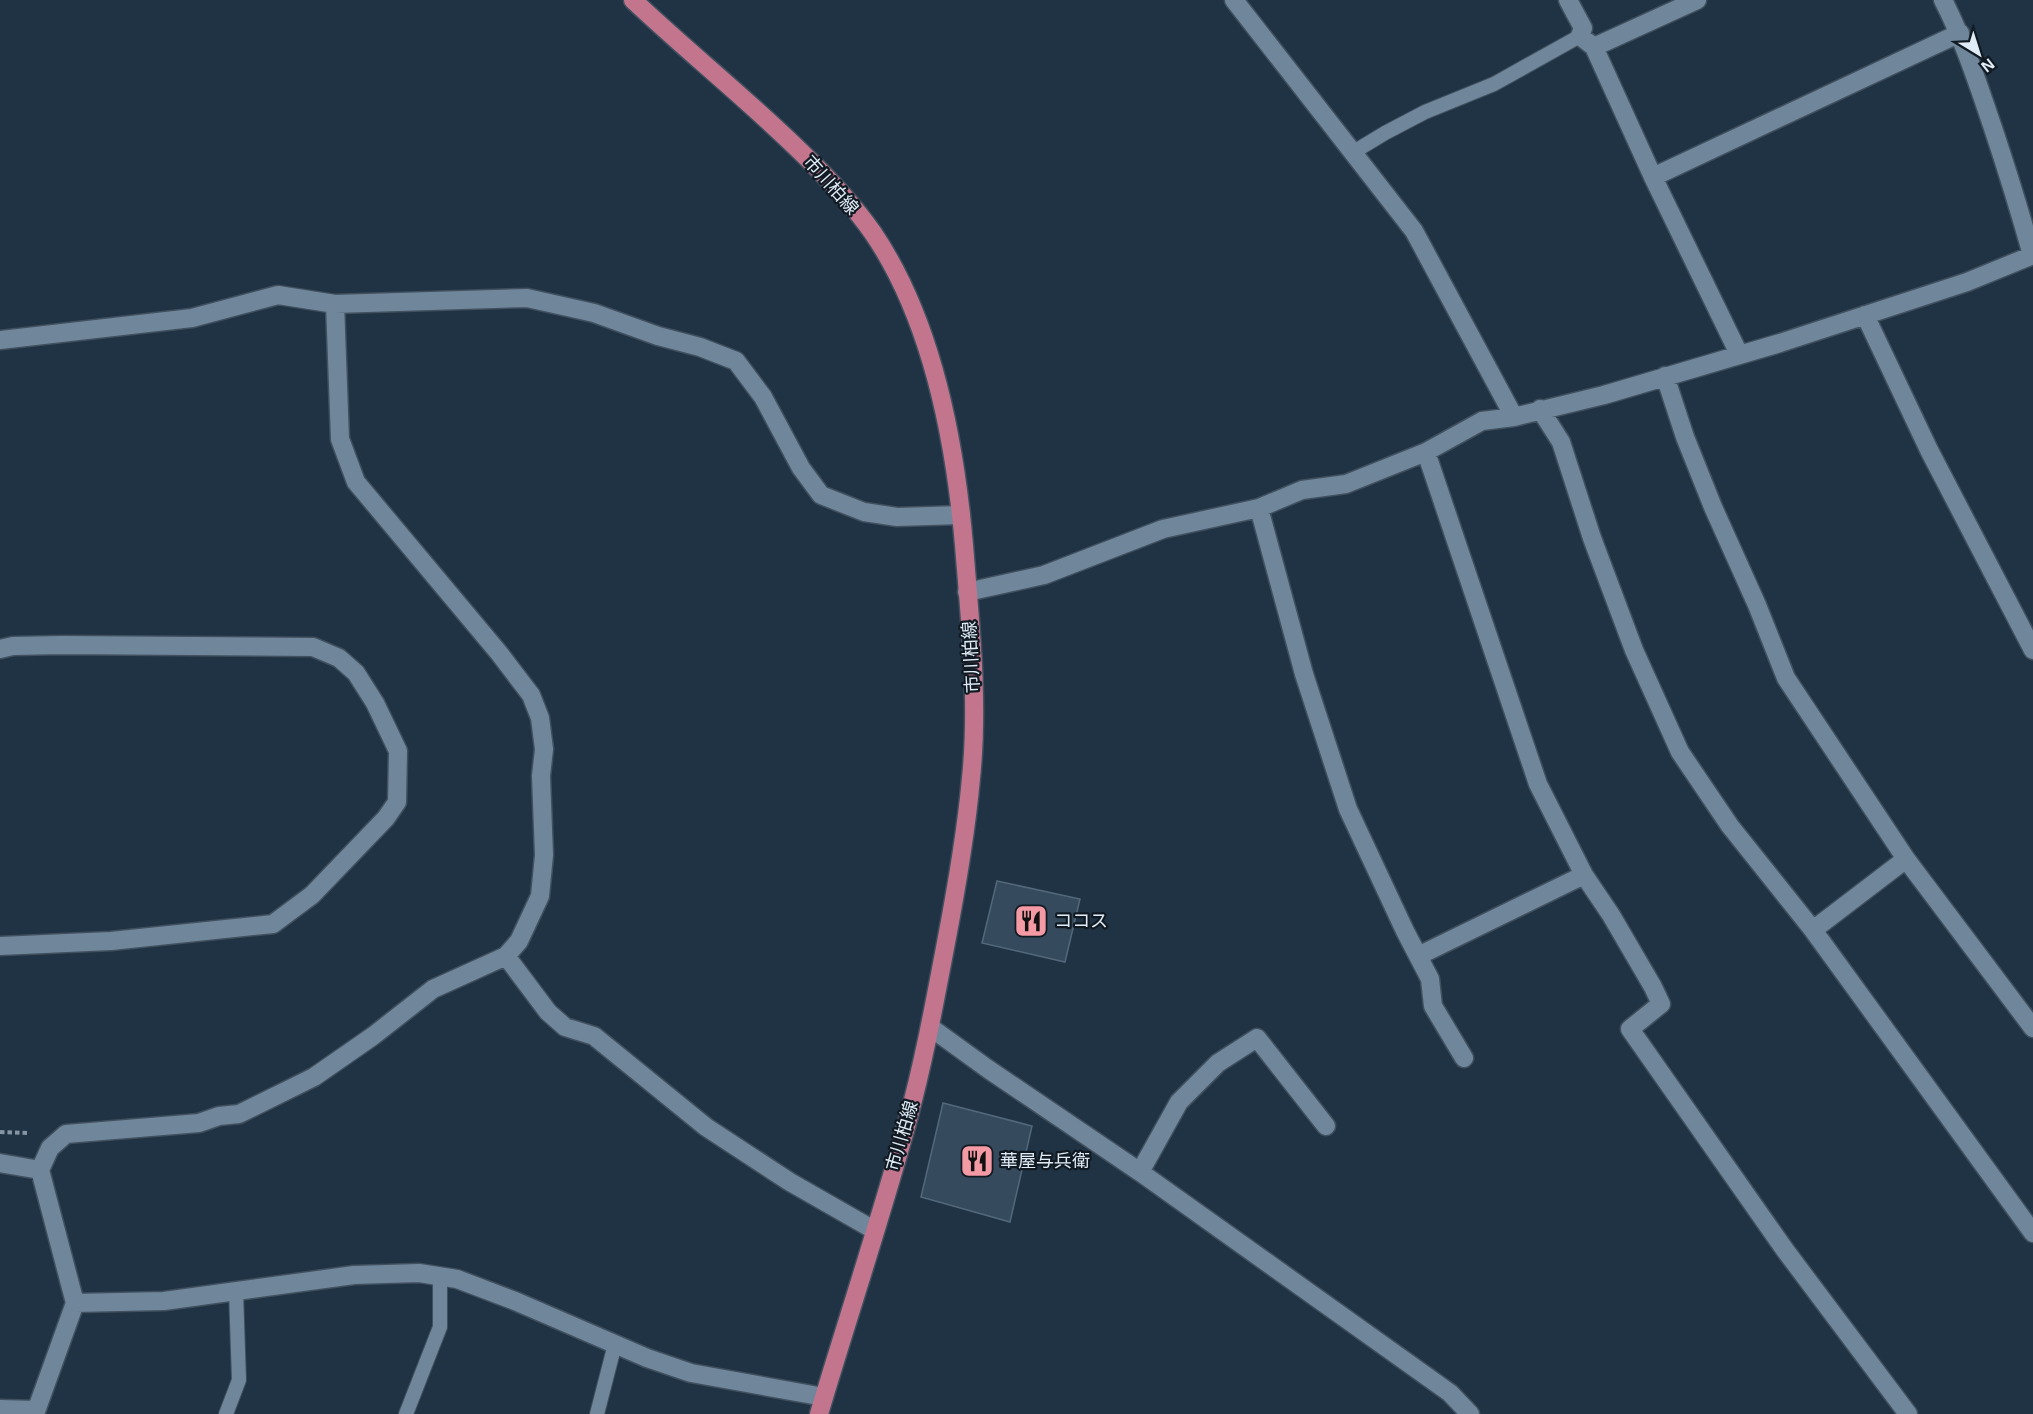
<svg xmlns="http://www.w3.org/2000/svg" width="2033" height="1414" font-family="Helvetica,'Noto Sans JP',sans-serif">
  <rect width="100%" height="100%" fill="#203344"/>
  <path fill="#364a5d" stroke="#53687b" stroke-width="1.5" d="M997,881l83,18 -15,63 -83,-19z
    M943,1103l89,23 -22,96 -89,-25z"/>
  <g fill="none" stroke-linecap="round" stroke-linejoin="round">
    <defs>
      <path id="service" d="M1352,153l33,-20 40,-21 69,-28 86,-48
        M226,1414l13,-34 -3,-88
        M406,1414l34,-87v-51
        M597,1414l18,-70"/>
      <path id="minor" d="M1234,0l180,231 100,186
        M1568,0l15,28 -3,8 14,11 59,130 86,177
        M1943,0c21,41 35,84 50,128 14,42 27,84 39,127
        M1594,47l103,-47
        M1653,177l307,-144
        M1865,315l64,135 104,200
        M0,340l192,-22 86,-23 57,9 192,-6 67,15 64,23 42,11 36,14 27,36 38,71 20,27 43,17 33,5 64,-2
        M1665,376l20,61 28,70 44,98 29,73 120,181 127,169
        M1540,409l21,33 31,96 42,112 46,102 50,74 83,104 220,303
        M1426,452l112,332 46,91 27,40 42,72 8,17 -31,25 155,221 123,164
        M1259,508l45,166 44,135 57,122 25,48 3,27 31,52
        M967,592l77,-17 119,-46 96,-21 43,-18 44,-6 80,-32 56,-31 32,-4 90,-22 176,-52 187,-61 66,-27
        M0,649l13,-3 49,-1 251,2 26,11 17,15 19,30 23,48 -1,51 -11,16 -74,77 -39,29 -162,17 -111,5
        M1813,930l93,-71
        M506,956l42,56 17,15 29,9 112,91 84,55 84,48
        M1418,956l166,-81
        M930,1027l58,42 152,103 310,221 20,21
        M0,1163l40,7
        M1140,1172l39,-70 39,-39 39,-25 69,88
        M75,1303l89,-2 190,-26 65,-2 38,6 58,22 132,57 44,15 133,24
        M0,1409l36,1
        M35,1414l40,-111 -35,-133 10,-22 16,-14 133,-11 20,-7 20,-2 75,-37 59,-41 60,-47 73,-33 13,-15 21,-45 4,-41 -3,-79 3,-27 -4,-31 -9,-23 -32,-42 -143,-171 -16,-43 -5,-135"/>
      <path id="primary" d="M633,0c55,52 114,99 168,152 26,25 51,51 72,81 59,87 82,208 91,312 6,76 15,156 7,233 -5,57 -15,113 -26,170 -11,58 -22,117 -38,175 -27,98 -59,194 -88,291"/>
    </defs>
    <use href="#service" stroke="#40505f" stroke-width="16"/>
    <use href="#minor" stroke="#40505f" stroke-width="21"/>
    <use href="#primary" stroke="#40505f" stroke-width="21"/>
    <path stroke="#8695a3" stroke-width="4" stroke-dasharray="4.5 3" stroke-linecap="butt" d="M0,1132l29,1"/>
    <use href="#service" stroke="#70869b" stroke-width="14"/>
    <use href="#minor" stroke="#70869b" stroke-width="18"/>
    <use href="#primary" stroke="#c3758d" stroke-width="18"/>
  </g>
  <defs>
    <symbol id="restaurant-square" viewBox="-11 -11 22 22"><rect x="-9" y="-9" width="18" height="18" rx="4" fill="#f49aa5" stroke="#111a22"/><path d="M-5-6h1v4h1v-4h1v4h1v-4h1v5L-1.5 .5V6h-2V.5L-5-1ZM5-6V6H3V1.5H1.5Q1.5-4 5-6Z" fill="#111"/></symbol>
  </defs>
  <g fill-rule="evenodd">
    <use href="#restaurant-square" x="1012" y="902" width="38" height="38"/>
    <use href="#restaurant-square" x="958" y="1142" width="38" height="38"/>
  </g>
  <g text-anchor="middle" stroke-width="4.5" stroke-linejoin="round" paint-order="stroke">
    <g font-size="18" fill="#dfebf6" stroke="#111a22">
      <text transform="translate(831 185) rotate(48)" y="6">市川柏線</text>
      <text transform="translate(971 657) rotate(-93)" y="6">市川柏線</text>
      <text transform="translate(902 1136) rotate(-74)" y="6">市川柏線</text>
    </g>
    <g font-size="18" fill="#dfebf6" stroke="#111a22" text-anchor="start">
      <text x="1054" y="927">ココス</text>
      <text x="1000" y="1167">華屋与兵衛</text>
    </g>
  </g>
  <g transform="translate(1979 54) rotate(142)" stroke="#111a22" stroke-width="4.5" paint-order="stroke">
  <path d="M0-4.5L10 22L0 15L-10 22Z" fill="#dfebf6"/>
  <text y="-9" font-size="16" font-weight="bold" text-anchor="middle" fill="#dfebf6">N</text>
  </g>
</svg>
